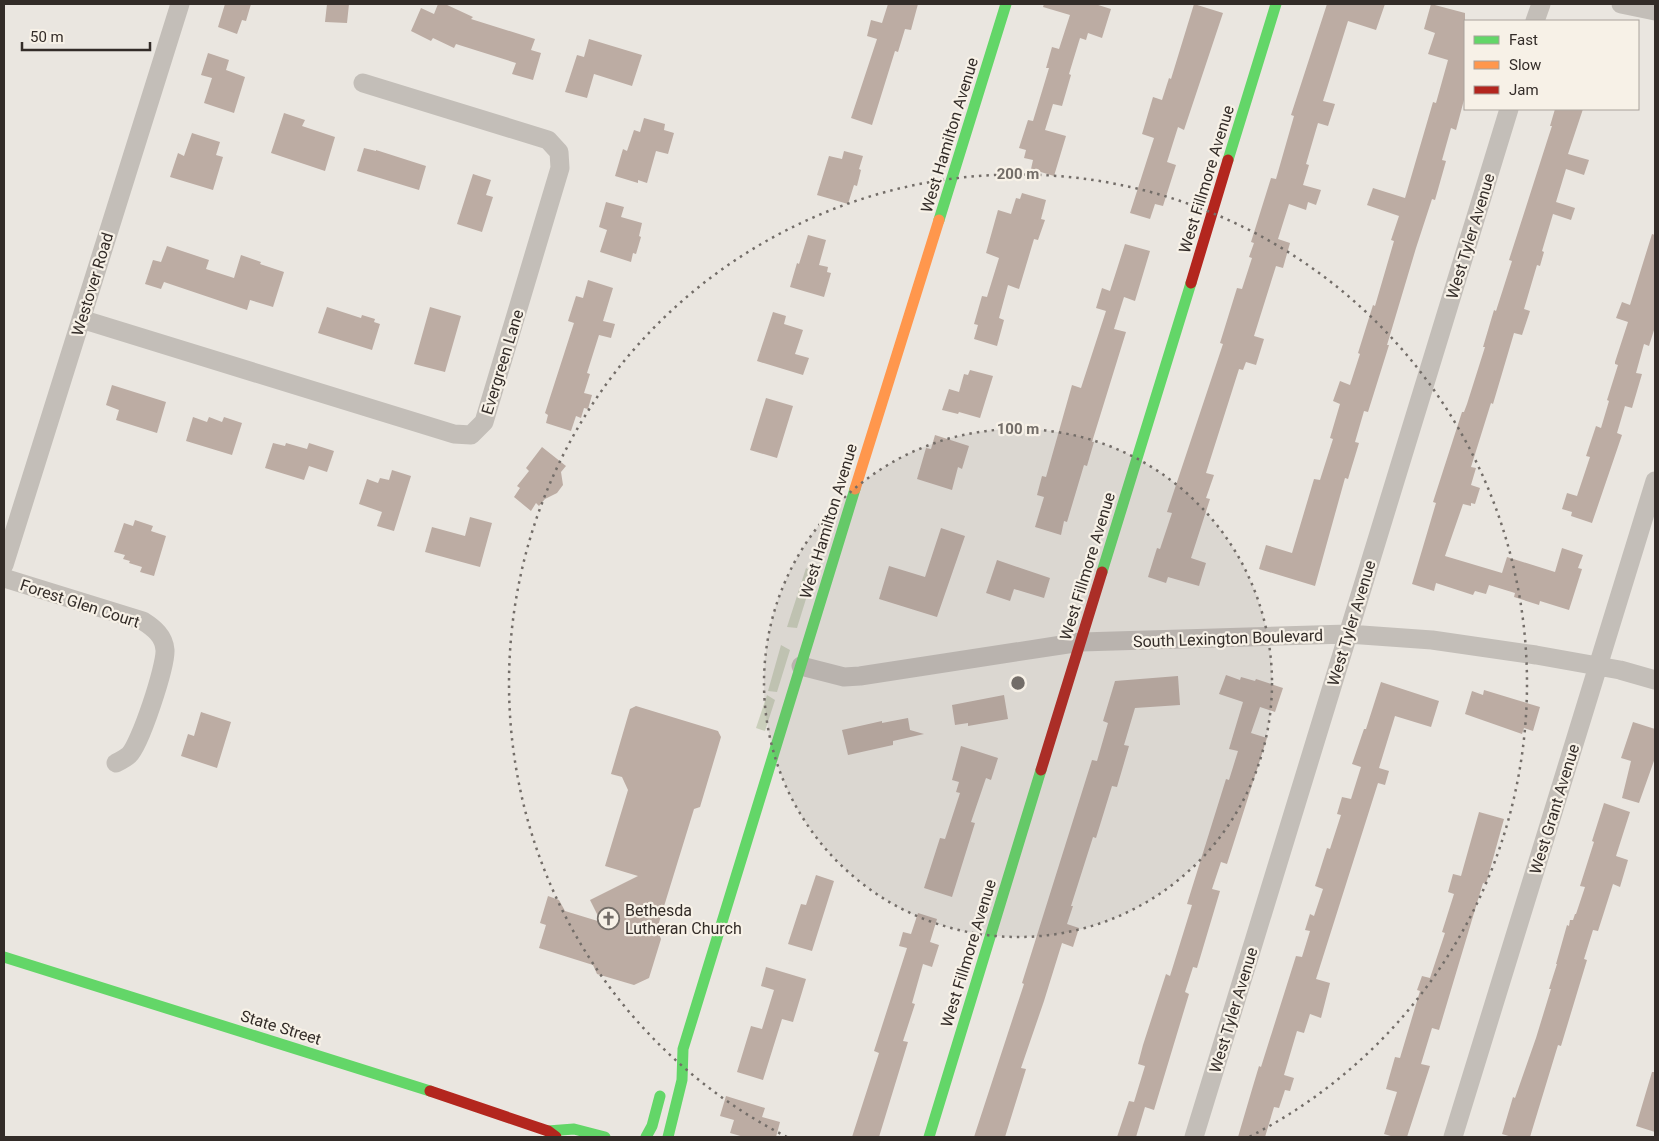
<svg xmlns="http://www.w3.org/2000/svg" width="1659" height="1141" font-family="Roboto,sans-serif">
  <rect width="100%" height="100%" fill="#eae6e0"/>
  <path fill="#cacfbb" d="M806,568l8,5 -17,55 -10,-1z
    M781,645l9,5 -13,42 -9,-1z
    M767,695l8,5 -10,31 -9,-3z"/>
  <path fill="#bcaca3" d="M225,4h26l-5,17 -4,-1 -5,14 -19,-7z
    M327,4h22l-2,19 -22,-1z
    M438,4h7l28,13 -2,2 64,20 -4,11 10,3 -8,27 -21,-6 4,-11 -60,-19 -2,4 -21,-10 -2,3 -20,-10 10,-23 13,6z
    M888,4h30l-7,26 -6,-1 -7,23 -3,-1 -23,74 -21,-7 26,-79 -10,-3 4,-16 11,3z
    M1044,4h51l16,5 -9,29 -14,-5 -2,7 -6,-2 -11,36 2,1 -9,31 -9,-2 -8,26 21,6 -12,40 -23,-7 2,-9 -9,-2 2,-8 -7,-2 9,-28 5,1 16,-53h-3l6,-21 7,2 11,-34 -27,-8z
    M1194,4l29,9 -39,117 -6,-3 -11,35 9,3 -13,41 -8,-2 -5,15 -20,-6 24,-75 -12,-4 11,-37 9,3 7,-22 2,1z
    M1327,4h58l-9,26 -28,-9 -25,80 12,3 -7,22 -10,-3 -12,41 3,1 -6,20 18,5 -5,15 -8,-3 -2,8 -17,-6 -11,35 12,4 -7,25 -7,-2 -22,70 10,3 -8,26 -10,-3 -3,8 -4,-1 -33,104 8,2 -8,23 4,1 -19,59 15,5 -7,23 -31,-9 -2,6 -18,-6 9,-29 3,1 12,-36 -5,-1 56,-168 -3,-1 17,-55 5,1 10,-31 -3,-1 5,-14 -3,-1 20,-64 5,1 18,-63 -3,-1z
    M1431,4l34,9v83l-9,34 -5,-2 -9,32 4,1 -11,39 -3,-1 -16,49 -29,97h2l-21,67 -4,-1 -9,31 4,1 -11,36 -3,-1 -30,108 -56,-17 7,-24 26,8 22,-74 6,1 13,-41 -3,-1 10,-34 -7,-3 7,-20 10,4 10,-31 -2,-1 15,-48 2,1 19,-65 -3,-1 8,-24 -32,-11 6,-17 32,10 28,-96 3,1 12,-43 -20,-6 7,-21 -11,-4z
    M589,39l53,16 -10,31 -38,-12 -7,24 -22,-6 12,-37 7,2z
    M208,53l21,7 -3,10 19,7 -11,36 -30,-10 8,-25 -11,-3z
    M1555,109h28l-15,45 21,6 -5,15 -18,-6 -10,33 19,6 -4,12 -18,-6 -11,37 2,1 -4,14 -3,-1 -13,44 6,2 -8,24 -8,-2 -21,71 -2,-1 -20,64 5,1 -5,17 9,3 -5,16 -4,-1v3l-8,-2 -18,52 57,17 5,-16 48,15 7,-24 21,7 -5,13 4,1 -13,41 -29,-9 -1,4 -25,-8 1,-4 -26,-8 -3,9 -11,-3 -2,4 -37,-12 -2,8 -22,-7 24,-81 -3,-1 29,-90h2l3,-8 18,-57h-2l11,-37 2,1 16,-50 -3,-1 40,-125 3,-9h-2z
    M284,113l21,7 -3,6 33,11 -10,34 -54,-18z
    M644,118l21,6 -1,6 10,3 -6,21 -12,-3 -9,32 -9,-3v3l-23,-7 8,-27 4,2 7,-21 6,2z
    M192,133l28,9 -4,13 7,2 -10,33 -43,-13 8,-24 6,3z
    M364,148l12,3v-1l50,16 -7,24 -62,-19z
    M844,151l19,5 -4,13 2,1 -4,16 -3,-1 -6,19 -31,-9 12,-39 13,3z
    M473,174l18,6 -5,15 7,2 -11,35 -25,-8z
    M1022,193l24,7 -5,19 4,1 -7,20 -4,-1 -15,50 -11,-4 -9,33 5,2 -7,26 -23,-7 4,-14 -4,-1 8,-28 5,1 12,-39 -13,-5 12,-43 13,4 5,-16 4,1z
    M606,202l18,5 -3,10 21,6 -3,13 2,1 -5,17 -3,-1 -2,9 -31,-10 7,-22 -8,-3z
    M1652,234l3,1v92l-6,19 -5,-2 -8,29 6,1 -10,34 -7,-2 -8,27 5,2 -30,88 -21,-7 1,-4 -10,-3 5,-16 10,3 13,-39 -4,-1 10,-30 5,2 8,-27 -2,-1 11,-35 -3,-1v-2l13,-40 -12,-4 6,-16 8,3z
    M808,235l18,5 -7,25 9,2 -1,5 4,1 -7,24 -34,-10 7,-24 2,1z
    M1125,244l25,7 -15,50 -11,-4 -10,32 12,3 -34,110h2l-7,24 -3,-1 -17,57 -3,-1 -3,14 -26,-8 9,-30 -7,-2 5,-19 4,1 26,-92 9,3 25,-77 -10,-3 6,-20 8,3z
    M167,246l42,14 -3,9 28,9 7,-23 20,7 -1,2 24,8 -11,35 -23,-7 -3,10 -83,-28 -3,7 -16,-5 8,-24 8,2z
    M588,280l25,8 -10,33 12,3 -4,14 -12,-3 -12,38 3,1 -6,19 8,2 -4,14 -4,-1 -3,10 -5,-2 -5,15 -25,-8 2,-8 -3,-2 29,-90 -6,-2 8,-25 7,2z
    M327,307l34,11 1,-3 13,4 -1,3 6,2 -8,26 -54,-17z
    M430,307l31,9 -16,56 -31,-8z
    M773,312l13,4 -2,8 19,6 -8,24 14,4 -6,17 -46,-14z
    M970,370l23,6 -13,42 -21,-6 -1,2 -16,-4 7,-21 10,3 5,-18 4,1z
    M112,385l54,17 -9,31 -41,-13 3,-10 -13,-5z
    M766,398l27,8 -16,52 -27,-8z
    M193,417l14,5 2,-5 13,5 2,-5 18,6 -10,32 -46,-14z
    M935,435l34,11 -7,23 -4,-2 -6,23 -35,-11 9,-31 5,1z
    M273,443l12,3 1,-3 21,6 2,-6 25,8 -7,21 -18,-6 -5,14 -39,-12z
    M542,447l24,19 -5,6 2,13 -6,8 -12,6 -6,7 -3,-3 -5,8 -17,-14 6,-9 -3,-2 12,-15 -3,-3z
    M392,470l19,6 -17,55 -17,-5 5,-14 -23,-8 8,-25 11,4 2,-5 9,2z
    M470,517l22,6 -12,44 -55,-15 7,-25 33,9z
    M135,520l18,6 -2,5 15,5 -12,40 -14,-4 2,-5 -13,-4 1,-2 -7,-2 2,-4 -11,-3 10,-29 9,3z
    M941,528l24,8 -28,81 -58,-18 10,-33 36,11z
    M997,560l53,18 -6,20 -30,-9 -4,12 -24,-8z
    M1226,675l14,5 1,-3 14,4 1,-2 27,9 -8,24 -15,-5 -9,26 16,5 -40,126 -6,-2 -9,27 8,2 -23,77 -4,-1 -8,25 4,2 -35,116 -9,-3 -9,30h-19l12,-36 5,1 11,-36 -7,-2 5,-19 23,-71 4,2 22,-71 -5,-1 39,-125 3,1 9,-29 -9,-2 14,-47 -24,-8z
    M1178,676l2,29 -45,3 -11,37 5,1 -12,41 -5,-1 -16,52 -3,-1 -22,69h2l-6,18 12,4 -6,19 -11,-4 -18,58 -23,67 5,1 -21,68h-31l50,-153 -2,-1 70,-223 5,1 11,-38 -5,-2 12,-40z
    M1381,682l58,19 -8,26 -36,-11 -16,52 10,3 -4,14 -7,-2 -62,196 14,4 -9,35 -11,-4 -6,19 -7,-2 -13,44 10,3 -4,13 -5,-1 -6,18 -5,-1 -9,30h-27l15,-51 6,-20 2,1 35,-111 6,1 8,-26 -5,-1 5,-16 4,2 9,-27 -8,-3 12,-38 3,1 11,-34 -4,-1 5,-17 9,2 10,-32 -9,-3 12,-35h2z
    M1484,690l56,17 -7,24 -9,-3 -2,6 -57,-20 7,-23 11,4z
    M1004,695l4,24 -40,7v-3l-13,2 -3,-20z
    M636,706l82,25 3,6 -21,70 -6,2 -37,120 4,10 -12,39 -15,7 -37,-11 -4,-9 -54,-17 7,-23 -6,-2 8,-27 11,4 6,11 36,11 -11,-22 48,-24 -33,-10 23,-76 -6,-13 -11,-3 19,-65z
    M201,712l30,10 -14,46 -36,-12 7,-22 6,2z
    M908,718l2,12 14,4 -31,7v4l-45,10 -6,-25 40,-9v2z
    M1633,722l22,7v29l-16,45 -17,-5 9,-37 -10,-3z
    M961,746l37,12 -7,22 -5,-2 -15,44 4,1 -23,74 -28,-9 16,-50 5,1 15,-46 -4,-1 3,-10 -7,-2z
    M1604,803l26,9 -14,44 12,4 -8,27 -7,-3 -15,47 -5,-1 -9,29 3,1 -26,86 -3,-1 -28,92h-18l-10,-3 11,-37 2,1 21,-60 15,-49h-2l8,-25h-1l11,-39 2,1 1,-6h3l2,-6h1l9,-27 -5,-1 14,-44 -2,-1z
    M1479,812l25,7 -18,65 -3,-1 -44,147 -7,-2 -11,36 9,2 -23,71h-13l-10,-3 13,-42 -11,-3 3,-11 6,-21 5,1 20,-67 -3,-1 5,-14 8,2 15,-45 -3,-1 12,-38 -6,-2 5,-18 8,2z
    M816,875l18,6 -22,70 -24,-7 13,-40 5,1z
    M918,913l19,6 -7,23 9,3 -7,22 -9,-3 -11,39 3,1 -12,37 5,1 -29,95h-27l27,-84 -5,-2 33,-103 -8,-2 4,-14 8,2z
    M766,967l40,12 -13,43 -11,-3 -19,61 -26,-8 14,-46 11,3 12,-39 -13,-4z
    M1652,1072h3v60l-19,-6z
    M726,1096l39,12 -3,9 18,5 -4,15h-32l-14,-4 4,-13 -14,-4z"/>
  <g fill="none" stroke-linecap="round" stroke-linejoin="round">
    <path stroke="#c3beb8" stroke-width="19" d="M1621,4l34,7
      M1535,21l6,-17
      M81,319l373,115 17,1 13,-13 76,-254 -1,-16 -11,-12 -185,-57
      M4,565l176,-561
      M4,578l139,43c11,7 21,15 22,29 1,16 -25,95 -36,105 -3,3 -9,6 -13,8
      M801,666l43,11 16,-1 221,-34 267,-8 84,6 104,15 84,15 35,10
      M1194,1137l315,-1028
      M1453,1137l202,-656"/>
    <path stroke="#63d668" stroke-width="11" d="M1228,160l48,-156
      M939,220l67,-216
      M1102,572l89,-289
      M4,957l426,134
      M548,1131l26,-2 31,8
      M646,1137l6,-11 8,-30
      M668,1137l14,-57 1,-31 172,-560
      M929,1137l112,-367"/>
    <path stroke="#ff974d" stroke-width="11" d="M855,489l84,-269"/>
    <path stroke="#b3261e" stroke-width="11" d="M1191,283l37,-123
      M1041,770l61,-198
      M430,1091l118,40 8,6"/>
  </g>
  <circle cx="1018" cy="683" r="254" fill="#736d68" fill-opacity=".12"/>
  <g fill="none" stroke="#736d68" stroke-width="2.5" stroke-dasharray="2.5 5">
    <circle cx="1018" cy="683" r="254"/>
    <path d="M787 1137A509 509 0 1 1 1249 1137"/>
  </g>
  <defs>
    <symbol id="church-ring" viewBox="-11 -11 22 22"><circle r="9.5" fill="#f7f1e7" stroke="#736d68" stroke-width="1.5"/><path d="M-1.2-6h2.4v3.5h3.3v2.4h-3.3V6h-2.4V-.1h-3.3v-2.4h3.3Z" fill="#736d68"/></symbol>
  </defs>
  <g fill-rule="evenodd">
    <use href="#church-ring" x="596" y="906" width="25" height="25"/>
  </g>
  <g text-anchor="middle" stroke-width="4.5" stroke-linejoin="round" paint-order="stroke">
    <g font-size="16" fill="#332c28" stroke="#f7f1e7">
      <text transform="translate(949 135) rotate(-73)" y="6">West Hamilton Avenue</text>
      <text transform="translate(1206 179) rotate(-73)" y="6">West Fillmore Avenue</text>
      <text transform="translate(1470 236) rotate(-73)" y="6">West Tyler Avenue</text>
      <text transform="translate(92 284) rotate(-73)" y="6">Westover Road</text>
      <text transform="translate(502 362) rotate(-73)" y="6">Evergreen Lane</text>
      <text transform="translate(828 521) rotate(-73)" y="6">West Hamilton Avenue</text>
      <text transform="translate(1087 566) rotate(-73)" y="6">West Fillmore Avenue</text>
      <text transform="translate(80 603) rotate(18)" y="6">Forest Glen Court</text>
      <text transform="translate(1351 623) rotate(-73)" y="6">West Tyler Avenue</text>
      <text transform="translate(1228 638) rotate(-2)" y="6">South Lexington Boulevard</text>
      <text transform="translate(1554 809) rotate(-73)" y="6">West Grant Avenue</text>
      <text transform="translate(968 953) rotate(-73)" y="6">West Fillmore Avenue</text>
      <text transform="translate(1233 1010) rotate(-73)" y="6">West Tyler Avenue</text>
      <text transform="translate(281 1027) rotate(17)" y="6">State Street</text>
    </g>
    <g font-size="16" fill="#332c28" stroke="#f7f1e7" text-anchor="start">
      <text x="625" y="916">Bethesda<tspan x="625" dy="18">Lutheran Church</tspan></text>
    </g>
  </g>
  <circle cx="1018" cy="683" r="8" fill="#736d68" stroke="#f7f1e7" stroke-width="2.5"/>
  <g font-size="15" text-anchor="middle" font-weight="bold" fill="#736d68" stroke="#f7f1e7" stroke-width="4.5" stroke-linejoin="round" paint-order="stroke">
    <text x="1018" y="179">200 m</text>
    <text x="1018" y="434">100 m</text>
  </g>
  <rect width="1659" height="1141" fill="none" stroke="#332c28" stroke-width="10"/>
  <rect x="1464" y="20" width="175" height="90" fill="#f7f1e7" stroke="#a9a29b"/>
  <rect x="1474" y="36" width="25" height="8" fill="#63d668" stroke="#a9a29b"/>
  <text x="1509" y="45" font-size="15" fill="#332c28">Fast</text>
  <rect x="1474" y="61" width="25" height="8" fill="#ff974d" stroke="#a9a29b"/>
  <text x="1509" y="70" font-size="15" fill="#332c28">Slow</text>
  <rect x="1474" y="86" width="25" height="8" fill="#b3261e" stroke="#a9a29b"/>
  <text x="1509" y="95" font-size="15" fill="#332c28">Jam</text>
  <path d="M22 42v8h128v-8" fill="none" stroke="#332c28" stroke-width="2.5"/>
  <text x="30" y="42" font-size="15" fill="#332c28" stroke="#f7f1e7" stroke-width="4" paint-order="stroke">50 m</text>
</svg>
